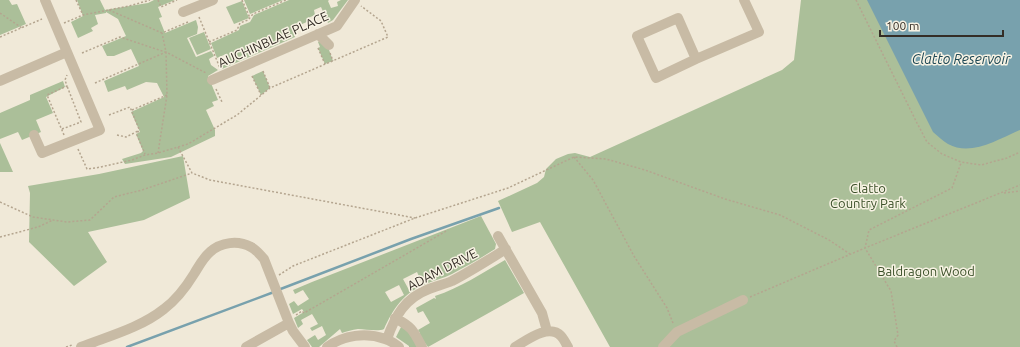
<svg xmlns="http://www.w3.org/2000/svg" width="1020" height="347" font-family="Ubuntu,sans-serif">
  <rect width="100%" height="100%" fill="#f0e9d8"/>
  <path fill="#abbf99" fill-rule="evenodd" d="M0,0h9l3,5 5,-1 9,20 -26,11z
    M77,0h23l5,10 43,-7 6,-3h21l-17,7 4,10 -3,1 6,15 31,-13 2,7 -1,7 -10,4 9,19 15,-6 3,5 -5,3 2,6 7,5 -10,6 10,24 -6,2 2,4 -8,4 9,20v6l-44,21 -46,7 -3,-5 19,-6 2,-2 -7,-17 4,-2 -9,-20 33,-15 -7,-14 -11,-1 -19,8 -2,-4 -17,6 -4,-11 35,-15 -8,-17 -17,7h-7l-5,-10 24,-10 -8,-17 -12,-7v1l-11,2 3,9 -7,4 2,3 -15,7 -7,-16 12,-6z
    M244,0h39l-33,14z
    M289,0h40l-1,1 3,7 7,-2 -1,-4 4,-2h7l-15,20 -5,3 -7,-16 -7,3 1,5 -7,3 1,3 -9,4 -4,-1 -5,2 4,11 -73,32 -1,-3 8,-4 -3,-8 -9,4 -6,-15 28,-13 1,-4 10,-4 4,-7z
    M801,0h219v347h-410l-70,-125 -28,10 -14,-31 39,-18 7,-6 2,-8 10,-10 12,-5 7,-1 15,4 192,-87 12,-10z
    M242,1l7,17 -15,6 -8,-17z
    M204,32l7,17 -14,6 -8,-17z
    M321,40l7,7 5,14 -8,3 -7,-16 2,-1 -2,-5z
    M263,71l7,17 -9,7 -9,-19z
    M63,81l2,6 -19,10 7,16 -17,7 5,12 -19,8 -4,-8 -18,7v-26l30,-13v-5z
    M0,143l13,29h-13z
    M183,156l7,42 -46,22 -56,12 19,30 -33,24 -45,-44 1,-49 -2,-7 71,-12z
    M481,216l15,28 -1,5c-14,9 -28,17 -43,25 -8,4 -17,6 -26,10 -22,8 -33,25 -42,45 -6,3 -19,0 -26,0 -6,1 -11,2 -16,4l-2,-4 -21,18h-7l-5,-7 8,-5 3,5 8,-5 -4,-9 -10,5 -2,-3 8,-4 -6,-10 -11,6 2,4 -5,4 -4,-10 10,-6 -2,-3 -9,5 -4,-10 5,-3 4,5 11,-7 -6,-9 -8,4 -2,-4 19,-8zM417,272l5,11 -13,7 -6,-11zM399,285l5,10 -13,7 -6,-10z
    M505,260l19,33 -96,54 -9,-12 1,-2 -2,-3 12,-7 -7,-12 -5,2 -2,-5 18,-10 2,1 -1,-3c25,-8 47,-23 70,-36z
    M402,325l5,3 11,19h-9v-1l-13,-9z"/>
  <path fill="#78a1ad" d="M867,0h153v130c-21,9 -49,27 -72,14 -5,-3 -10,-8 -15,-12z"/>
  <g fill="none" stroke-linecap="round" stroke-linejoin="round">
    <path stroke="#78a1ad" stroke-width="2.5" d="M278,290l133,-51 88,-31
      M127,347l147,-55"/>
    <path stroke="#b4a58f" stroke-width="1.5" stroke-dasharray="2 2" stroke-linecap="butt" d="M76,0l7,15
      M158,0l3,7 16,-7
      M242,0l8,18
      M856,0l61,123 10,19 15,12 19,8 20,3 26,-7 13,-6
      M109,10l53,23 26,-11
      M0,13l22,15
      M199,17l21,51
      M64,23l19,-8 46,-9 21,-6
      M0,37l42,-18
      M209,42l28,-12 3,-7 8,-3 5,-6 33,-14
      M318,48l7,16
      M82,53l38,-16 45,15
      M330,53l3,8
      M263,71l7,17
      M252,76l9,19
      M95,83l71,-31 40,21
      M216,89l6,13
      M132,110l35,-15
      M109,115l21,-8 9,22 -2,6 8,19
      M62,129l19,-7 -14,-36
      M64,135l-17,-40 20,-9 -2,-6 2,-5
      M117,135l9,2 12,-6
      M178,147l14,26 18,7 205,38
      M78,149l9,20 9,-1 36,-8 13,-5 13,-2 30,-9 49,-29 33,-27 118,-51 -7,-16 -20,-15
      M158,153l9,-58 -1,-43 -4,-19
      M574,157l19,23 41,76 33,52 6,15
      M1004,193l16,-2
      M0,202l33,15 34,5 23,-2 24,-23 28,-7 50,-17
      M0,237l38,-10 15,-7
      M279,275l14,-9 122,-48 93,-30 66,-31 32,2 39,11 80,29 55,16 49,25 21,14
      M750,297l115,-49 155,-63
      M296,315l6,-4 2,2 144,-83
      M66,347l6,-2
      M897,347l-3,-6 4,-6 -7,-44 -26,-43 4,-18 83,-42 9,-25"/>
    <path stroke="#c8bba5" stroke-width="10" d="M183,12l30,-12
      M318,34l11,11
      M696,59l-18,-41 -41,18 19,42 40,-19 63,-27 -15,-32
      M212,80l125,-54 18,-26
      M0,81l67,-29
      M34,135l8,18 58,-23 -55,-130
      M498,236l44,77 5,18
      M395,318c17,9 18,12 27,29
      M387,339c8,-23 18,-41 42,-50 8,-3 16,-5 23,-8 19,-10 36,-21 54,-32
      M81,347c28,-11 59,-19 83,-38 12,-9 22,-22 30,-35 5,-8 9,-16 16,-22 11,-10 28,-12 41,-5 5,2 9,8 13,12l25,64
      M246,347l43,-24 4,8 12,16
      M327,347c17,-12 39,-15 58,-8 5,1 10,5 14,8
      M515,347c12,-7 34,-24 46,-11 3,3 5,8 7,11
      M663,347l14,-15 66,-32"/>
  </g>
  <g text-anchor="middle" stroke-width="3" stroke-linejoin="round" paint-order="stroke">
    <g font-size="13" fill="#342d26" stroke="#f8f3e4">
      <text transform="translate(273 39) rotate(-24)" y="5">AUCHINBLAE PLACE</text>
      <text transform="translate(442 269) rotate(-27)" y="5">ADAM DRIVE</text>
    </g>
    <g font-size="13" fill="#3c512a" stroke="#f8f3e4">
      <text x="868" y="193">Clatto<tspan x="868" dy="15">Country Park</tspan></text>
      <text x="926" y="276">Baldragon Wood</text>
    </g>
    <g font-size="14" font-style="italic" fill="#1d4754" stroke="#f8f3e4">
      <text x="961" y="64">Clatto Reservoir</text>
    </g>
  </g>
  <path d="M880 30v6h123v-6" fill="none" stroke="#342d26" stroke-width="2"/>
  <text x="886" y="30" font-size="12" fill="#342d26" stroke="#f8f3e4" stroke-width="3" paint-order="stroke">100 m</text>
</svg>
